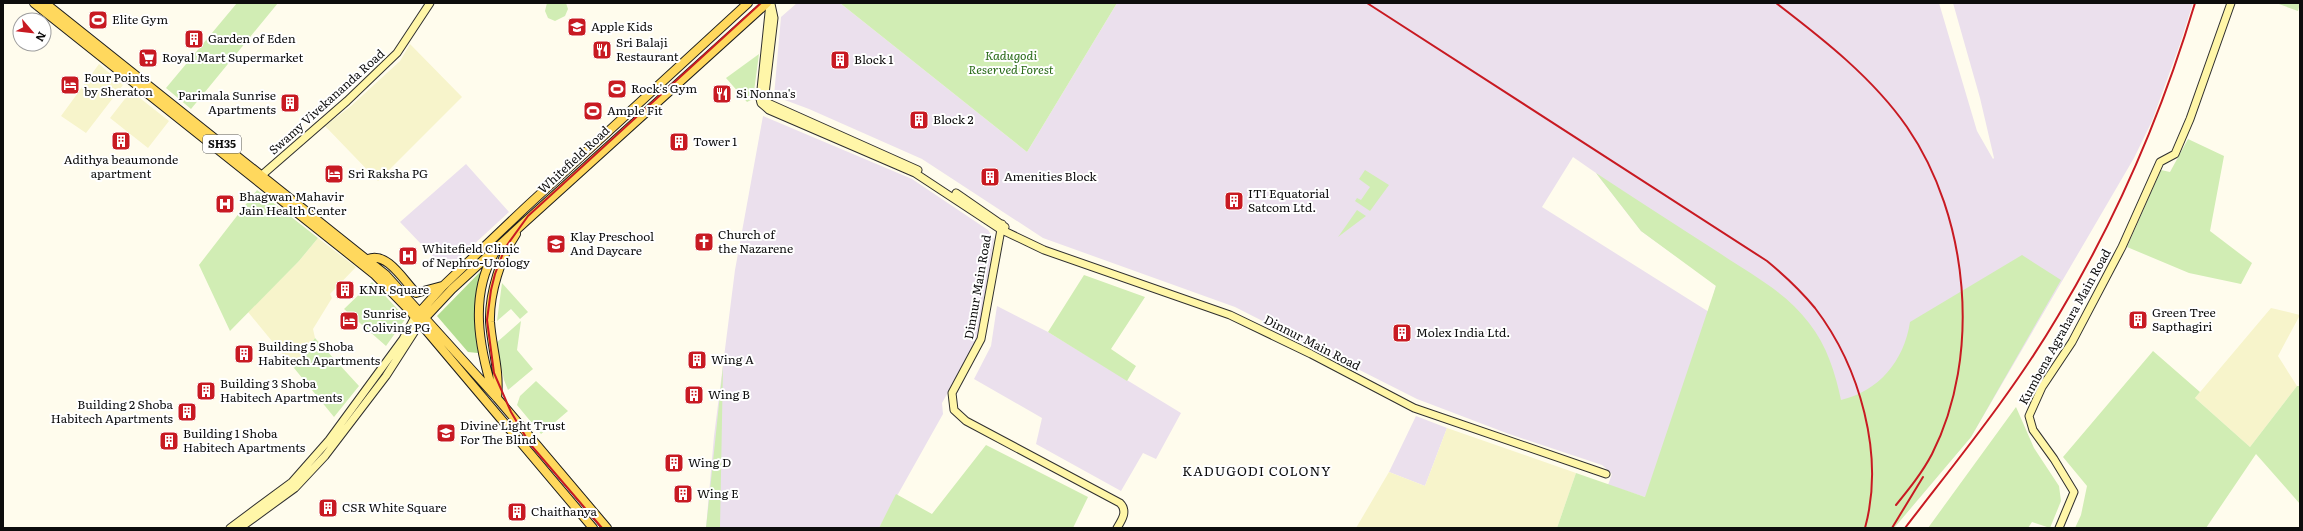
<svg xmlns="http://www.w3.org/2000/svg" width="2303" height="531" font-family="Literata,serif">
  <rect width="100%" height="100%" fill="#fffced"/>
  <path fill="#ebe0ed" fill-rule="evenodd" d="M797,3h43l187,149 90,-149h822l38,128 16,28 1,-1 -14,-60 -27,-95h240l-13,41 -28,77 -18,37 -163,279 -77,91 -249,-31 -37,-12 4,-11 -10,-9 -93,-31 -92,-35 -182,-92 -192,-69 -121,-79 -113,-50 -35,-13 7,-79zM1573,157l23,16 45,58 75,54 -7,27 -167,-105z
    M763,116l149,63 76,51 6,9 -17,102 -35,62 1,11 -64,114h-173l8,-92 21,-166z
    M466,164l43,48 -63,58 -46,-48z
    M997,306l51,26 133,81 -25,46 -13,-6 -22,38 -85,-47 6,-26 -68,-39 17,-33z
    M1416,416l31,12 -22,58 -36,-14z"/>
  <path fill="#f7f4cb" d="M410,44l52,53 -84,84 -53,-55 26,-20 49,-45z
    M99,64l24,21 -37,48 -25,-17z
    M131,91l38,30 -21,27 -38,-30z
    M318,238l38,29 -26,27 2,4 -19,31 2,9 -21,30 -46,-56 51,-51z
    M2271,308l29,7 -22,41 19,30 -47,61 -55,-49z
    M1447,428l129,45 -19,55h-201l33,-56 36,14z"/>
  <path fill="#d1edb4" d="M237,3h41l-87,106 -25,-21z
    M547,3h19l2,6 -3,7 -10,5 -7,-3 -3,-7z
    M840,3h277l-90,149z
    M2276,3h24l-2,8z
    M759,54l-6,45 -6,3 -21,-24z
    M2188,139l36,17 -14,75 42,32 -11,21 -52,-11 -62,-26 34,-77 9,2z
    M1365,170l24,15 -19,26 -15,-10 2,-3 4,2 9,-13 -11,-8z
    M1596,173c41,27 83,54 125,81 31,21 65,38 88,69 18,23 26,49 32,77 38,-9 63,-39 69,-78l112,-67 39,25 -90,157 -77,91h-337l19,-55 69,24 71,-211 -75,-55z
    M257,190l61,48 -19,23 -69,70 -31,-66z
    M1357,210l9,6 -28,21z
    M1084,275l61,22 -34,52 25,17 -9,15 -79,-49z
    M372,282l34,36 -20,28 -42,-37z
    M502,283l26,29 -8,7 -9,-10 -14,12z
    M521,321l-4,29 16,19 -25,21 -4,-10 -8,-37z
    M315,338l44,48 -25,31 -40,-49z
    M2153,351l47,41 -5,6 55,49 47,-61h3v118l-44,-50 -50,74h-131l6,-13 6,-29 -24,-29z
    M723,366l-3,162h-14z
    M536,381l32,30 -27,23 -24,-29 3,-9z
    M2016,407l18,41 25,38 2,15 -11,27 -18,-6 -4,6h-100z
    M986,445l102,52 -15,31h-194l17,-34 36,20z"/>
  <path fill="#b4de92" d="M483,269c-5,28 -10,55 -5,84l-10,-1 -31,-36z"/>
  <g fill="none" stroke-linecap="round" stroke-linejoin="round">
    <defs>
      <path id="secondary" d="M770,3l-10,96 1,4 8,7 146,63 85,56 44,21 186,65 81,39 103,54 192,66
        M771,4l3,14 -9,76 3,9 150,67
        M262,175l85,-74 50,-48 33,-50
        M956,193l49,34
        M1002,224l-21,115 -29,54 2,17 12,11 154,82c8,8 2,17 -3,25
        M230,528l62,-46 37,-42 74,-101 12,-22
        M240,528l55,-40 30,-32 61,-80 34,-53
        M2059,528l15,-36 -20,-33 -21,-29 -4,-14 13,-29 30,-45 50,-95 38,-85 15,-8 15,-35 41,-116"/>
      <path id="primary" d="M34,3l340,271 35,36 184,218
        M45,3l341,272 111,123 110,130
        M368,259c19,-8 36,22 48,34l26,-7
        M417,315l26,-29 83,-79 222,-204
        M422,321l30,-32 74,-68 241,-218
        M493,392c-14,-45 -24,-97 2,-140
        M497,398c3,-28 -5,-49 -7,-76 -1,-28 11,-66 26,-88"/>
    </defs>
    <use href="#secondary" stroke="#2f2f2f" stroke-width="9"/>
    <use href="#primary" stroke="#1e1e1e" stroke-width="10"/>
    <use href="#secondary" stroke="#fff6a8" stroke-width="7"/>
    <use href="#primary" stroke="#ffd85d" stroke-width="8"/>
    <path stroke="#c81a22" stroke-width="2" d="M1367,3l400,258c17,14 34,30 48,47 45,59 70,147 50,220
      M1776,3c47,36 97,75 131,124 62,90 75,228 25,327 -10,19 -23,35 -36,51
      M602,528l-72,-84 -19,-32 -17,-39 -7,-53 4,-30 4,-16 10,-26 23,-32 233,-213
      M1892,528l31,-51
      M1905,528c53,-69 109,-137 153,-212 59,-98 104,-203 137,-313"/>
  </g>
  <defs>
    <symbol id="stadium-square" viewBox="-11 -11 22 22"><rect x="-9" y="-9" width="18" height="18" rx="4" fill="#c81a22" stroke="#fff"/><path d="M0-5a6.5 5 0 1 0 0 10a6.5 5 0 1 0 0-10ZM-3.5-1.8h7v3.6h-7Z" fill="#fff"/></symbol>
    <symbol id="school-square" viewBox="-11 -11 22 22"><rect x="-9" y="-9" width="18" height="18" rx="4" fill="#c81a22" stroke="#fff"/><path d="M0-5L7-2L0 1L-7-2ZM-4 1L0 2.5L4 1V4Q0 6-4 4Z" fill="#fff"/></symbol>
    <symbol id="building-square" viewBox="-11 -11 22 22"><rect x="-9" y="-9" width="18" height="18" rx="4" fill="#c81a22" stroke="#fff"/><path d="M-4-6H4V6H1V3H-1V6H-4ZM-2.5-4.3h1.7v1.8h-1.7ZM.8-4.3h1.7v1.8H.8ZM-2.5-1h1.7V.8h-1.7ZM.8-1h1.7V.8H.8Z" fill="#fff"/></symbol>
    <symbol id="restaurant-square" viewBox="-11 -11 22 22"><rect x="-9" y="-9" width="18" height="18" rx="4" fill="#c81a22" stroke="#fff"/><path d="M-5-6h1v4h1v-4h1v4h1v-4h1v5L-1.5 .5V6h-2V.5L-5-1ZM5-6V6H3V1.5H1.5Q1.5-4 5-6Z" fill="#fff"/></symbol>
    <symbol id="supermarket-square" viewBox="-11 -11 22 22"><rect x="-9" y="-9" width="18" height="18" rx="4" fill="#c81a22" stroke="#fff"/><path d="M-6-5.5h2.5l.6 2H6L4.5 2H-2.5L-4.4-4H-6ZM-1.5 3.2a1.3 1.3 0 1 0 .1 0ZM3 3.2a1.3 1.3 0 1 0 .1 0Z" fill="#fff"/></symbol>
    <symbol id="hotel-square" viewBox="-11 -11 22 22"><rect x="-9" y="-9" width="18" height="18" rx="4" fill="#c81a22" stroke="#fff"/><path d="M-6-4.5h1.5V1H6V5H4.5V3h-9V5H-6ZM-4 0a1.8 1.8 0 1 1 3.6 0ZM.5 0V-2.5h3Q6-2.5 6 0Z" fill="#fff"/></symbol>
    <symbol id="hospital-square" viewBox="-11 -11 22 22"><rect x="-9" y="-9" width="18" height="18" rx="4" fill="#c81a22" stroke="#fff"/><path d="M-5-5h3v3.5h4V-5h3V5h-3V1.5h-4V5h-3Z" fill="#fff"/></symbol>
    <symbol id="church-square" viewBox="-11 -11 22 22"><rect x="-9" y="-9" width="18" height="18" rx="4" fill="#c81a22" stroke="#fff"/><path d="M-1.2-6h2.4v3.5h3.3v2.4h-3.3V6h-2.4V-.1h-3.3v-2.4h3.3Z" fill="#fff"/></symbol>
  </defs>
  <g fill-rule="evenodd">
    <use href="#stadium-square" x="87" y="9" width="22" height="22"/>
    <use href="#school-square" x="566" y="16" width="22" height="22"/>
    <use href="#building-square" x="183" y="28" width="22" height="22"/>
    <use href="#restaurant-square" x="591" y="39" width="22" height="22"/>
    <use href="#supermarket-square" x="137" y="47" width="22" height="22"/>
    <use href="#building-square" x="829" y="49" width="22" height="22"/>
    <use href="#hotel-square" x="59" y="74" width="22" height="22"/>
    <use href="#stadium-square" x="606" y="78" width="22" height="22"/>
    <use href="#restaurant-square" x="711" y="83" width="22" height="22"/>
    <use href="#building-square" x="279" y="92" width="22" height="22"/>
    <use href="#stadium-square" x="582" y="100" width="22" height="22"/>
    <use href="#building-square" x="908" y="109" width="22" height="22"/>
    <use href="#building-square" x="110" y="130" width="22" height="22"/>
    <use href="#building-square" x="668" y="131" width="22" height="22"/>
    <use href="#hotel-square" x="323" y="163" width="22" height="22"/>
    <use href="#building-square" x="979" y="166" width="22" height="22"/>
    <use href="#building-square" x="1223" y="190" width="22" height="22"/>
    <use href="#hospital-square" x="214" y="193" width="22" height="22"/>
    <use href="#church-square" x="693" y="231" width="22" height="22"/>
    <use href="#school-square" x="545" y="233" width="22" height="22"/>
    <use href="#hospital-square" x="397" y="245" width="22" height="22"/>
    <use href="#building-square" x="334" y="279" width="22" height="22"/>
    <use href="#building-square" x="2127" y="309" width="22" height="22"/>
    <use href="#hotel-square" x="338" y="310" width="22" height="22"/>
    <use href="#building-square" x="1391" y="322" width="22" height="22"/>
    <use href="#building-square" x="233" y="343" width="22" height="22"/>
    <use href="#building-square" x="686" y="349" width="22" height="22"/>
    <use href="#building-square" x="195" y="380" width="22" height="22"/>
    <use href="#building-square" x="683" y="384" width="22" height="22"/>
    <use href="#building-square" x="176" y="401" width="22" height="22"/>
    <use href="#school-square" x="435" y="422" width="22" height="22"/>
    <use href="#building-square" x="158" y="430" width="22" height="22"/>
    <use href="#building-square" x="663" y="452" width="22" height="22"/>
    <use href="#building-square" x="672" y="483" width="22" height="22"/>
    <use href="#building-square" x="317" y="497" width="22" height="22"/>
    <use href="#building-square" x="506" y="501" width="22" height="22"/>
  </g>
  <g text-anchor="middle" stroke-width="4" stroke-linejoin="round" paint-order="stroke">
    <rect fill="#fff" stroke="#565656" stroke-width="1" x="203" y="135" width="38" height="18" rx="3"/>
    <g font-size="11" font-weight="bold" fill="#0d0d0d">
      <text x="222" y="148">SH35</text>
    </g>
    <g font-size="12" fill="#0d0d0d" stroke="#fff" text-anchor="start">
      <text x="112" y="24">Elite Gym</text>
      <text x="591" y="31">Apple Kids</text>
      <text x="208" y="43">Garden of Eden</text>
      <text x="616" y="47">Sri Balaji<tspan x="616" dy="14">Restaurant</tspan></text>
      <text x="162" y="62">Royal Mart Supermarket</text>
      <text x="854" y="64">Block 1</text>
      <text x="84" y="82">Four Points<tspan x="84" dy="14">by Sheraton</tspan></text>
      <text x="631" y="93">Rock's Gym</text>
      <text x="736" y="98">Si Nonna's</text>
      <text x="276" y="100" text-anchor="end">Parimala Sunrise<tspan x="276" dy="14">Apartments</tspan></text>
      <text x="607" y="115">Ample Fit</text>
      <text x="933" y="124">Block 2</text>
      <text x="693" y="146">Tower 1</text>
      <text x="121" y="164" text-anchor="middle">Adithya beaumonde<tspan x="121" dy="14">apartment</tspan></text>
      <text x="348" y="178">Sri Raksha PG</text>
      <text x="1004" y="181">Amenities Block</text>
      <text x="1248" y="198">ITI Equatorial<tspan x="1248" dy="14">Satcom Ltd.</tspan></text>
      <text x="239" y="201">Bhagwan Mahavir<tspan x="239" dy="14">Jain Health Center</tspan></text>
      <text x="718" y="239">Church of<tspan x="718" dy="14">the Nazarene</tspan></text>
      <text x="570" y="241">Klay Preschool<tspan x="570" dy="14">And Daycare</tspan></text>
      <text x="422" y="253">Whitefield Clinic<tspan x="422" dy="14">of Nephro-Urology</tspan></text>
      <text x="359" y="294">KNR Square</text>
      <text x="2152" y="317">Green Tree<tspan x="2152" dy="14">Sapthagiri</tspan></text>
      <text x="363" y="318">Sunrise<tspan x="363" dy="14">Coliving PG</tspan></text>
      <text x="1416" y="337">Molex India Ltd.</text>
      <text x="258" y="351">Building 5 Shoba<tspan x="258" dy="14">Habitech Apartments</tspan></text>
      <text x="711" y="364">Wing A</text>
      <text x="220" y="388">Building 3 Shoba<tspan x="220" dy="14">Habitech Apartments</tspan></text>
      <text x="708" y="399">Wing B</text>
      <text x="173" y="409" text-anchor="end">Building 2 Shoba<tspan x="173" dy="14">Habitech Apartments</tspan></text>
      <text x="460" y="430">Divine Light Trust<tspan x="460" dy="14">For The Blind</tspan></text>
      <text x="183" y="438">Building 1 Shoba<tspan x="183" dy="14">Habitech Apartments</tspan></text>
      <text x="688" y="467">Wing D</text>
      <text x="697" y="498">Wing E</text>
      <text x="342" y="512">CSR White Square</text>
      <text x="531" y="516">Chaithanya</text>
    </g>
    <g font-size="12" font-style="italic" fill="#296a18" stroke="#fff">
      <text x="1011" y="60">Kadugodi<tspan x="1011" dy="14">Reserved Forest</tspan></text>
    </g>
    <g font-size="12" fill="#0d0d0d" stroke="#fff">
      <text transform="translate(327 102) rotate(-42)" y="4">Swamy Vivekananda Road</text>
      <text transform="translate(574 160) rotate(-43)" y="4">Whitefield Road</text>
      <text transform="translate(978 287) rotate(-80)" y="4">Dinnur Main Road</text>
      <text transform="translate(2065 327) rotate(-61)" y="4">Kumbena Agrahara Main Road</text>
      <text transform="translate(1312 343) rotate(27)" y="4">Dinnur Main Road</text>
    </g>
    <g font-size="13" letter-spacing="1" fill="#0d0d0d" stroke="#fff">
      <text x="1257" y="476">KADUGODI COLONY</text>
    </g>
  </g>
  <rect width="2303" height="531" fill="none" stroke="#0d0d0d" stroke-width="8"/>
  <g transform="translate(32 32) rotate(118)"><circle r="19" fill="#ffffff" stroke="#9e9e9e"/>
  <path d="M0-3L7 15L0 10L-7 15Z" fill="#c81a22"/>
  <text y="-6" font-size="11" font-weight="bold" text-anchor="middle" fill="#0d0d0d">N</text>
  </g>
</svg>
